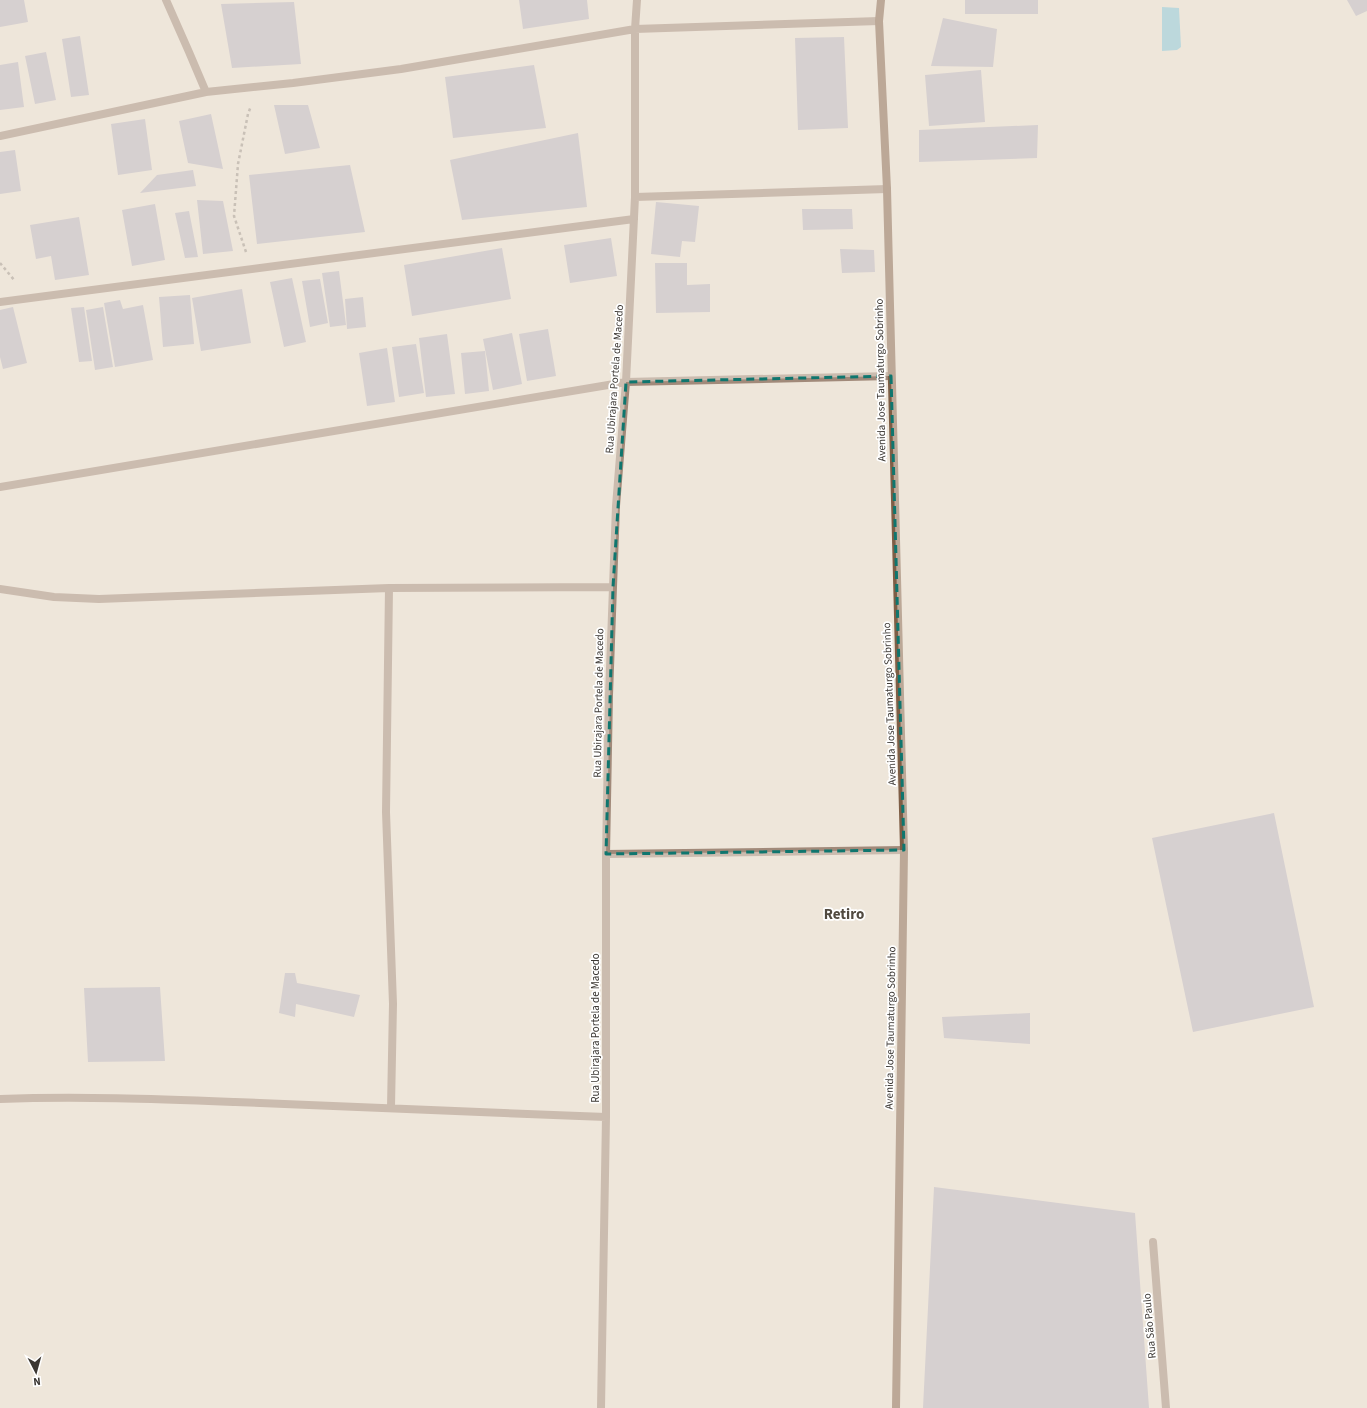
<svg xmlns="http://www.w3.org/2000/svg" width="1367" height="1408" font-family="'Source Sans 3',sans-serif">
  <rect width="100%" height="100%" fill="#eee6da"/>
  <path fill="#7ec8de" d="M1162,7l17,1 2,39 -4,3 -15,1z"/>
  <path fill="#b8b6c3" d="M0,0h24l4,22 -28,5z
    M519,0h68l2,19 -66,10z
    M965,0h73v14h-73z
    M1347,0h20v11l-11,5z
    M294,2l7,62 -69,4 -11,-64z
    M943,18l54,11 -4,38 -62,-1z
    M80,36l9,59 -18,2 -9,-58z
    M844,37l4,91 -50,2 -3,-92z
    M46,52l10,48 -21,4 -10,-48z
    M18,62l6,45 -24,3v-45z
    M534,65l12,63 -93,10 -8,-61z
    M981,70l4,52 -56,4 -4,-51z
    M274,105h34l12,43 -35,6z
    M211,114l12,55 -35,-6 -9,-42z
    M145,119l7,51 -34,5 -7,-51z
    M1038,125l-1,33 -118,4v-32z
    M578,133l9,74 -125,13 -12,-60z
    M15,150l6,41 -21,3v-42z
    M350,165l15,67 -108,12 -8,-69z
    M193,170l3,16 -56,7 17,-18z
    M197,200l26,1 10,50 -30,3z
    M656,202l43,4 -4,36 -13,-1 -2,16 -29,-3z
    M155,204l10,56 -33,6 -10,-56z
    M802,209h50l1,20 -50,1z
    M189,211l9,46 -13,1 -10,-45z
    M79,217l10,58 -34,5 -4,-24 -15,3 -6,-34z
    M611,238l6,38 -47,7 -6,-38z
    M502,248l9,51 -99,17 -8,-51z
    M840,249l34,1 1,22 -33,1z
    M655,263h32v22l23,-1v28l-54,1z
    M339,271l7,54 -16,2 -8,-54z
    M292,278l14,64 -22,5 -14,-65z
    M320,279l8,44 -18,4 -8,-46z
    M242,289l9,54 -50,8 -9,-53z
    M190,295l4,49 -31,3 -4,-50z
    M363,297l3,30 -19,2 -2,-30z
    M120,300l3,9 20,-4 10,55 -38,7 -11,-64z
    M13,307l14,56 -24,6 -3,-12v-47z
    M84,307l8,54 -13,1 -8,-54z
    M103,307l10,60 -18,3 -9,-60z
    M548,329l8,47 -29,5 -8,-47z
    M512,333l10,51 -29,6 -10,-51z
    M447,334l8,60 -29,3 -7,-59z
    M416,344l8,49 -25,4 -7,-50z
    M387,348l8,54 -28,4 -8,-53z
    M485,351l4,40 -24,3 -4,-41z
    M1274,813l40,194 -121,25 -41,-194z
    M285,973h10l2,10 63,12 -6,22 -58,-13 -1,13 -16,-4z
    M160,987l5,74 -77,1 -4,-74z
    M1030,1013v31l-86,-6 -2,-21z
    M934,1187l201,26 14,195h-226z"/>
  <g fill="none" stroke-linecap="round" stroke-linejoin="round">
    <path stroke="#9b948c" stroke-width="2.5" stroke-dasharray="3 3" stroke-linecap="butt" d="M246,252l-12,-36 4,-52 10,-50 3,-8
      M0,263l15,18"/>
    <path stroke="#a18a7a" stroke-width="8" d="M166,0l23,52 17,40
      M0,136l206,-44 87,-9 108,-14 234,-40 244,-8
      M635,197l252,-8
      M0,302l634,-83
      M0,487l626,-105 265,-6
      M389,588l-3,224 7,192 -2,103
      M0,589l54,8 45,2 290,-11 224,-1
      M606,854l298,-4
      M0,1099c78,-3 156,0 235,3 123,4 247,11 371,15
      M1153,1242l13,166
      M601,1408l5,-291v-263l3,-159 7,-189 10,-124 9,-185v-168l2,-29"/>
    <path stroke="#7e5e46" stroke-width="8" d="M881,0l-2,21 8,168 17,661 -8,558"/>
  </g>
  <path d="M0 0H1367V1408H0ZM891,376l13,474 -298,4 7,-267 13,-205z" fill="#eee6da" fill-opacity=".55" fill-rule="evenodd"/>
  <path fill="none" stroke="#0f766e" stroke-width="3" stroke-dasharray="8 5" stroke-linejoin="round" d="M891,376l13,474 -298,4 7,-267 13,-205z"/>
  <g text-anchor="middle" stroke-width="3.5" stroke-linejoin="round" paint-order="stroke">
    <g font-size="11" fill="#3b3733" stroke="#fff">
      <text transform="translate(614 379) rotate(-86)" y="4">Rua Ubirajara Portela de Macedo</text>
      <text transform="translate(880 380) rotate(-91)" y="4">Avenida Jose Taumaturgo Sobrinho</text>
      <text transform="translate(598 703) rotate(-89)" y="4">Rua Ubirajara Portela de Macedo</text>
      <text transform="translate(889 704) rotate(-92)" y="4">Avenida Jose Taumaturgo Sobrinho</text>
      <text transform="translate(595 1028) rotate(-90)" y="4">Rua Ubirajara Portela de Macedo</text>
      <text transform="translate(890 1028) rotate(-89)" y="4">Avenida Jose Taumaturgo Sobrinho</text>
      <text transform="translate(1149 1326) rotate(-95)" y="4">Rua São Paulo</text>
    </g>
    <g font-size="15" font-weight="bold" fill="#514a40" stroke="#fff">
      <text x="844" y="919">Retiro</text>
    </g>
  </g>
  <g transform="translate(36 1372) rotate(174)" stroke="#ffffff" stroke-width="3" paint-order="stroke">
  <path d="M0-3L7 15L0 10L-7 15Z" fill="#3b3733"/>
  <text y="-6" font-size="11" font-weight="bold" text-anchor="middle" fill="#3b3733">N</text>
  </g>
</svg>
